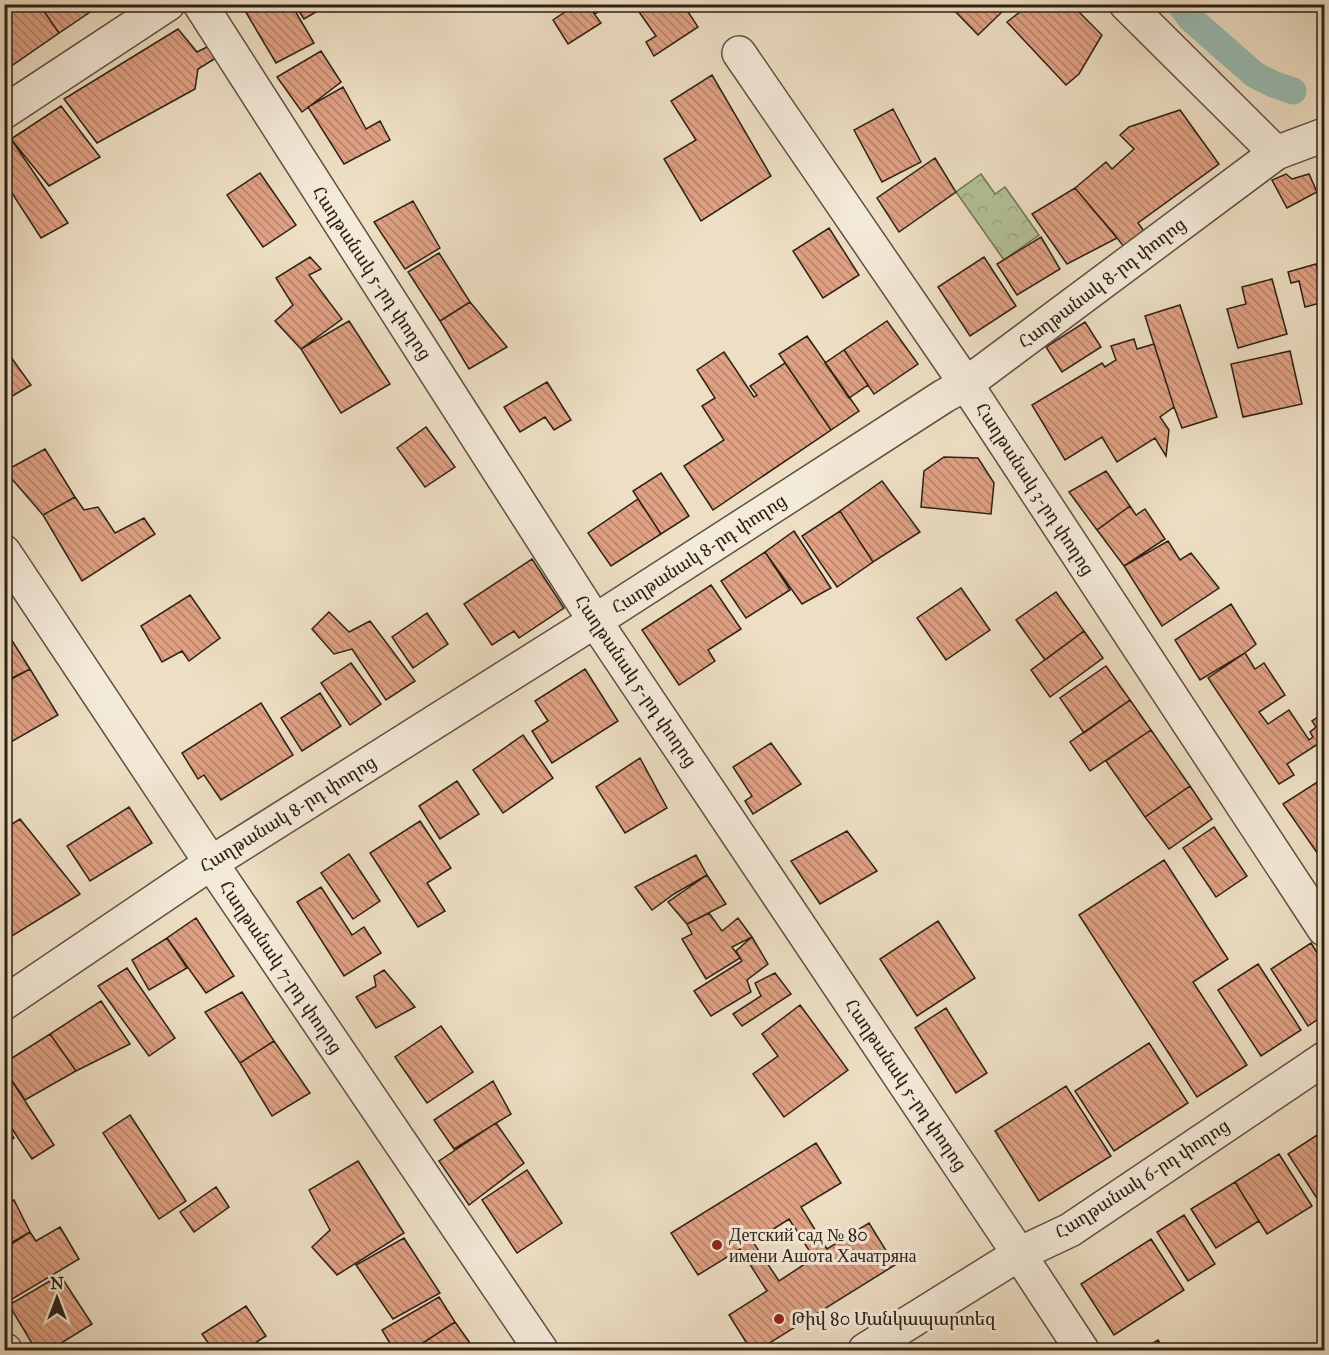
<svg xmlns="http://www.w3.org/2000/svg" width="1329" height="1355" font-family="'IM FELL Great Primer','Noto Serif Armenian',serif">
  <defs>
    <pattern id="forest-crowns" width="20" height="18" patternUnits="userSpaceOnUse" patternTransform="scale(1.5)"><rect width="20" height="18" fill="#b4c398"/><path d="M2 6a3 3 0 1 1 6 0M12 15a3 3 0 1 1 6 0" fill="none" stroke="#9ba782"/></pattern>
    <pattern id="building-back-hatch" width="6" height="6" patternUnits="userSpaceOnUse" patternTransform="scale(1.5)"><rect width="6" height="6" fill="#e0a184"/><path d="M-1 5l2 2M0 0l6 6M5-1l2 2" fill="none" stroke="#b6836b"/></pattern>
  </defs>
  <rect width="100%" height="100%" fill="#eedfc4"/>
  <filter id="stains"><feTurbulence type="fractalNoise" baseFrequency=".00333" numOctaves="4"/><feColorMatrix values="0 0 0 0 .2 0 0 0 0 .09 0 0 0 0 .02 0 0 0 .5 -.17"/></filter>
  <radialGradient id="worn" r=".72"><stop offset=".6" stop-color="#630" stop-opacity="0"/><stop offset="1" stop-color="#630" stop-opacity=".3"/></radialGradient>
  <path fill="url(#forest-crowns)" stroke="#707256" stroke-width="1.5" d="M981,174l14,20 10,-7 34,48 -35,25 -48,-68z"/>
  <g fill="none" stroke-linecap="round" stroke-linejoin="round">
    <path stroke="#99bdb3" stroke-width="27" d="M1180,4l11,15 64,56 18,9 20,7"/>
  </g>
  <path fill="url(#building-back-hatch)" stroke="#2d2115" stroke-width="1.5" fill-rule="evenodd" d="M4,4h35l20,29 -55,38z
    M39,4h63l-43,29z
    M241,4h50l23,39 -38,20z
    M294,4h36l-26,15z
    M577,4h10l14,19 -33,21 -15,-24z
    M587,4h23l-15,10z
    M638,4h45l15,23 -44,29 -8,-14 10,-6 -19,-27z
    M948,4h49l6,7 -25,24z
    M1030,4h41l31,31 -23,39 -13,11 -59,-63z
    M178,29l19,23 12,-6 7,12 -18,11 -3,20 -98,54 -33,-44z
    M321,51l20,31 -39,30 -25,-35z
    M712,75l59,101 -70,45 -37,-62 32,-19 -25,-39z
    M343,87l23,42 14,-8 10,19 -46,24 -36,-57z
    M61,106l39,51 -51,29 -38,-47z
    M893,109l28,53 -39,20 -28,-52z
    M1180,110l39,54 -81,59 9,12 -19,17 -14,-18 -39,-46 31,-26 6,7 22,-20 -14,-14 9,-8z
    M11,139l57,84 -27,15 -29,-45 -8,6v-56z
    M935,158l21,34 -57,40 -22,-34z
    M260,173l36,52 -33,22 -36,-52z
    M1286,174l6,5 17,-5 8,18 -30,16 -15,-28z
    M1075,188l42,50 -50,26 -35,-50z
    M413,201l27,47 -35,21 -31,-47z
    M829,228l30,47 -36,23 -30,-47z
    M1041,237l19,32 -43,26 -20,-31z
    M439,253l31,49 -30,19 -32,-49z
    M310,257l11,12 -12,6 33,44 -41,30 -26,-28 18,-16 -17,-27z
    M984,257l32,49 -46,30 -32,-49z
    M1316,264l8,32v6l-19,5 -6,-26 -8,2 -3,-11z
    M1272,279l15,55 -49,14 -11,-39 19,-5 -4,-17z
    M470,302l37,45 -38,22 -29,-48z
    M1180,305l37,112 -35,11 -8,-21 -29,-91z
    M349,321l41,63 -49,29 -40,-64z
    M887,321l31,43 -44,30 -30,-44z
    M1085,322l16,25 -39,25 -16,-25z
    M807,336l52,75 -28,19 -52,-76z
    M1134,339l3,10 17,-5 20,63 -14,10 9,13 -3,26 -11,-18 -38,24 -15,-25 -37,23 -33,-55 70,-42 3,4 11,-7 -5,-14z
    M844,350l24,35 -19,13 -24,-35z
    M1290,351l12,53 -59,13 -12,-53z
    M724,352l30,45 3,-2 -7,-9 35,-23 46,67 -118,80 -29,-44 40,-26 -22,-34 13,-8 -18,-28z
    M8,353l23,32 -27,16v-46z
    M547,382l24,38 -17,10 -9,-13 -25,15 -16,-25z
    M426,427l29,40 -30,20 -28,-39z
    M45,449l30,48 -32,18 -38,-44z
    M944,457l34,1 16,25 -3,31 -70,-7 3,-36z
    M1106,471l24,35 -33,24 -28,-38z
    M661,473l28,43 -28,18 -28,-43z
    M882,481l38,51 -47,30 -33,-51z
    M75,497l9,13 14,-3 17,26 29,-15 11,16 -73,47 -39,-66z
    M638,499l23,35 -50,32 -23,-33z
    M1130,506l6,9 9,-6 20,30 -41,27 -27,-36z
    M840,511l33,51 -36,25 -35,-51z
    M794,531l37,57 -29,16 -37,-52z
    M1168,541l12,19 11,-7 28,35 -57,38 -38,-60z
    M765,552l25,38 -44,28 -25,-37z
    M532,559l32,49 -45,30 -5,-7 -22,14 -28,-41z
    M711,585l30,44 -33,21 7,11 -36,24 -37,-55z
    M961,588l29,42 -44,30 -29,-42z
    M1056,592l28,39 -39,29 -29,-40z
    M190,595l30,43 -31,23 -7,-10 -20,11 -21,-36z
    M1231,604l25,40 -11,9 -45,27 -25,-40z
    M329,612l20,20 21,-11 45,60 -29,19 -34,-51 -18,5 -22,-25z
    M427,613l21,31 -35,24 -21,-31z
    M4,628l26,41 -26,13z
    M1084,631l19,27 -53,39 -19,-27z
    M1245,653l10,16 9,-6 21,32 -26,17 9,12 21,-14 20,30 4,-3 -3,-5 6,-5 -4,-6 12,-8v27l-37,24 7,11 -15,9 -71,-106z
    M351,663l30,41 -31,21 -29,-42z
    M1106,666l24,34 -46,33 -24,-35z
    M30,669l28,46 -54,31v-63z
    M585,669l33,52 -66,42 -20,-32 16,-10 -13,-20z
    M320,693l21,33 -39,25 -21,-33z
    M1130,700l21,30 -61,41 -20,-29z
    M261,703l32,52 -72,45 -17,-25 -6,4 -16,-26z
    M1151,730l39,56 -45,31 -39,-56z
    M523,735l30,43 -50,35 -30,-43z
    M771,743l30,41 -48,30 -8,-13 7,-5 -19,-29z
    M640,758l27,50 -42,25 -29,-46z
    M1322,779l2,4v71l-4,3 -37,-53z
    M457,781l22,33 -39,25 -21,-33z
    M1190,786l22,33 -43,30 -24,-32z
    M129,807l23,36 -62,38 -23,-35z
    M20,819l60,75 -76,47v-59l3,-1 -3,-5v-47z
    M420,821l31,47 -24,15 18,28 -27,16 -48,-74z
    M1214,827l33,49 -31,21 -33,-49z
    M847,831l30,40 -57,33 -29,-43z
    M349,854l31,47 -27,18 -32,-46z
    M696,855l11,20 -33,19 -22,16 -17,-23z
    M1164,860l64,99 -35,23 54,83 -50,32 -118,-182z
    M707,875l19,29 -39,20 -19,-22z
    M321,887l31,48 12,-8 17,26 -37,23 -47,-74z
    M709,913l13,18 16,-13 14,19 -20,10 8,11 -34,21 -24,-40 10,-5 -5,-10z
    M196,918l38,58 -28,17 -39,-55z
    M938,921l37,57 -58,38 -37,-57z
    M752,937l16,27 -21,16 4,12 -40,24 -17,-25 48,-30 -6,-10z
    M167,938l20,30 -38,22 -17,-30z
    M1311,943l13,21v51l-16,11 -37,-57z
    M1258,964l43,66 -40,26 -43,-66z
    M127,968l48,70 -26,18 -51,-70z
    M384,970l31,37 -39,21 -20,-31 20,-11 -2,-10z
    M775,973l16,21 -49,32 -9,-12 28,-18 -6,-13z
    M242,992l32,49 -34,22 -35,-51z
    M101,1001l29,43 -54,27 -26,-37z
    M800,1005l48,65 -64,47 -31,-43 25,-18 -16,-22z
    M946,1008l41,65 -31,20 -41,-65z
    M441,1026l32,46 -46,31 -32,-46z
    M50,1034l26,37 -51,29 -21,-31v-6z
    M274,1041l36,52 -38,23 -32,-53z
    M1149,1043l39,60 -74,48 -39,-60z
    M4,1069l50,76 -22,14 -28,-42z
    M493,1081l18,33 -57,35 -20,-29z
    M1066,1086l45,70 -72,45 -44,-70z
    M130,1115l56,86 -27,18 -56,-86z
    M4,1122l10,16 -10,6z
    M496,1123l28,40 -55,42 -30,-44z
    M1317,1135l7,12v62l-36,-55z
    M816,1143l25,40 -40,24 26,42 42,-26 26,42 -137,85h-7l-22,-35 38,-24 -27,-42 -42,26 -27,-42zM789,1219l25,39 -35,23 -26,-39z
    M1279,1154l33,52 -45,28 -32,-52z
    M358,1161l46,72 -67,42 -25,-28 18,-17 -21,-40z
    M527,1170l35,53 -45,30 -35,-53z
    M1235,1182l24,39 -43,27 -25,-39z
    M216,1187l13,20 -35,25 -14,-20z
    M14,1200l16,32 -26,15v-43z
    M1184,1215l31,49 -27,17 -31,-49z
    M60,1227l19,32 -75,45v-55l26,-17 6,9z
    M404,1238l36,55 -47,26 -37,-54z
    M1151,1239l33,51 -70,45 -33,-51z
    M60,1275l32,49 -42,26h-14l-27,-45z
    M439,1297l16,25 -43,28h-18l-12,-20z
    M246,1306l20,30 -22,14h-31l-11,-16z
    M455,1322l20,28h-63z
    M1158,1340l6,10h-22z"/>
  <g fill="none" stroke-linecap="round" stroke-linejoin="round">
    <defs>
      <path id="minor" d="M200,4l395,617 424,633 63,96
        M1126,4l150,149
        M739,53l227,331 358,545
        M4,112l164,-108
        M4,552l207,311 330,487
        M4,1003l207,-140 384,-242 349,-225 22,-12 310,-231 48,-18
        M4,1350h1
        M865,1350l154,-96 51,-24 254,-171"/>
    </defs>
    <use href="#minor" stroke="#5d5041" stroke-width="36"/>
    <use href="#minor" stroke="#f4ead9" stroke-width="33"/>
  </g>
  <g fill="#8f2418" stroke="#f4ead9" stroke-width="2">
    <circle cx="717" cy="1245" r="6"/>
    <circle cx="779" cy="1319" r="6"/>
  </g>
  <g text-anchor="middle" stroke-width="6" stroke-linejoin="round" paint-order="stroke">
    <g font-size="18" fill="#2d2115" stroke="#f4ead9">
      <text transform="translate(372 273) rotate(57)" y="6">Հաղթանակ 5-րդ փողոց</text>
      <text transform="translate(1102 283) rotate(-37)" y="6">Հաղթանակ 8-րդ փողոց</text>
      <text transform="translate(1035 489) rotate(57)" y="6">Հաղթանակ 3-րդ փողոց</text>
      <text transform="translate(699 554) rotate(-33)" y="6">Հաղթանակ 8-րդ փողոց</text>
      <text transform="translate(636 681) rotate(56)" y="6">Հաղթանակ 5-րդ փողոց</text>
      <text transform="translate(288 814) rotate(-32)" y="6">Հաղթանակ 8-րդ փողոց</text>
      <text transform="translate(281 967) rotate(56)" y="6">Հաղթանակ 7-րդ փողոց</text>
      <text transform="translate(906 1085) rotate(56)" y="6">Հաղթանակ 5-րդ փողոց</text>
      <text transform="translate(1142 1179) rotate(-33)" y="6">Հաղթանակ 6-րդ փողոց</text>
    </g>
    <g font-size="18" fill="#2d2115" stroke="#f4ead9" text-anchor="start">
      <text x="729" y="1241">Детский сад № 80<tspan x="729" dy="21">имени Ашота Хачатряна</tspan></text>
      <text x="791" y="1325">Թիվ 80 Մանկապարտեզ</text>
    </g>
  </g>
  <rect width="1329" height="1355" fill="none" stroke="#eedfc4" stroke-width="24"/>
  <rect x="6" y="6" width="1317" height="1343" fill="none" stroke="#2d2115" stroke-width="3"/>
  <rect x="12" y="12" width="1305" height="1331" fill="none" stroke="#2d2115" stroke-width="1.5"/>
  <g transform="translate(57 1298)" stroke="#f4ead9" stroke-width="4.5" paint-order="stroke">
  <path d="M0-4.5L10 22L0 15L-10 22Z" fill="#2d2115"/>
  <text y="-9" font-size="16" font-weight="bold" text-anchor="middle" fill="#2d2115">N</text>
  </g>
  <rect width="100%" height="100%" filter="url(#stains)"/>
  <rect width="100%" height="100%" fill="url(#worn)"/>
</svg>
